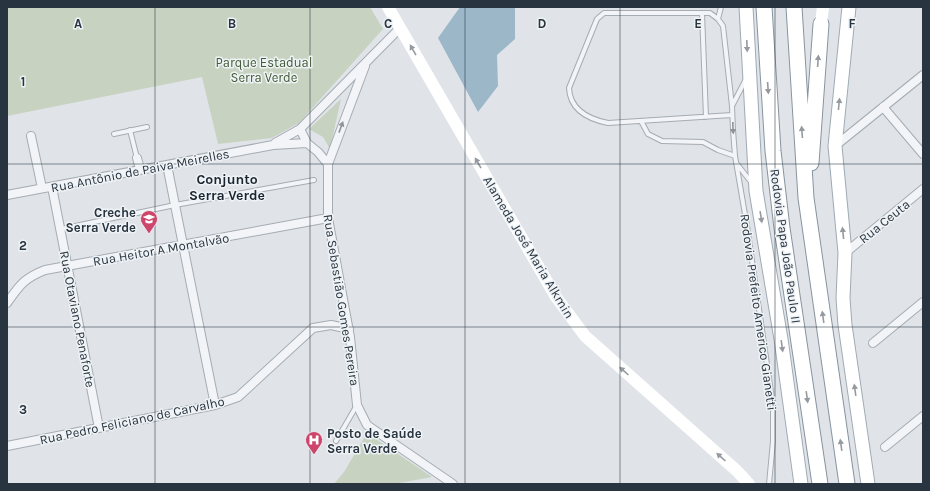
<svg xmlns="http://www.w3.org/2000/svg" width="930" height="491" font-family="Karla,sans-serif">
  <rect width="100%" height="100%" fill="#e0e4e9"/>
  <path fill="#c7d2c1" d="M7,7h363l13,22 -84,94 -27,15 -54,6 -16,-67 -195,39z
    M341,99l-11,50 -7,-12 -14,-8z
    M367,433l65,44 -38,7h-60l10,-12z"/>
  <path fill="#9bb7c8" d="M460,7h55v32l-18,16 1,31 -20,26 -40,-74z"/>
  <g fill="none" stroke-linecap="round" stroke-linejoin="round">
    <defs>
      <path id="lane" d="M702,13l4,104
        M718,19l3,-12
        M746,79l-14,27 1,24 2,26 12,70 26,180v35l-4,43
        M732,106l-9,-80 -5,-7 -8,-6h-106l-7,6 -28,69c1,22 19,31 39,35l124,-8
        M641,121l7,13 14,7 41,1 15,8 17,6
        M130,130l7,28
        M114,134l33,-7
        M737,164l14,18
        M61,229l114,-24 139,-25
        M336,441l21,-36"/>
      <path id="street" d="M365,66l-37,98v54l22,119 7,68 10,20 86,59
        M883,107l40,47
        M300,129l7,14 11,9 10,12
        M31,136l11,52
        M275,143l25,-14 100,-101
        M835,146l88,-71
        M137,158l3,11
        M167,165l48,240
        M52,187l47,241
        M7,195l266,-50 34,-2
        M845,253l78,-64
        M7,303c12,-17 17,-25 38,-33l283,-52
        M873,343l50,-41
        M7,446l208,-41 23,-8 75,-69 18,-3 18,4
        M885,447l38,-31"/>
      <path id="primary" d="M746,7l10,184 25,148 20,145
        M849,7l-14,139 10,107 -2,45 2,27 23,159"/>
      <path id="highway" d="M764,7l9,144 9,77 38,256
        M794,7l12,191 41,286
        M811,163l10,-139"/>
    </defs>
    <use href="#lane" stroke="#a5acb3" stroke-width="6"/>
    <use href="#street" stroke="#a5acb3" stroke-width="10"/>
    <use href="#primary" stroke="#9faab4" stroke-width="15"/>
    <use href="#highway" stroke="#87949f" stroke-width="17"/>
    <use href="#lane" stroke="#f2f4f7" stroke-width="4"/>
    <use href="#street" stroke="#f2f4f7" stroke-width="8"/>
    <path stroke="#fff" stroke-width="12" d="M388,7l168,290 29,39 152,135 12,13
      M821,24l2,-17"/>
    <use href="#primary" stroke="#fff" stroke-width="13"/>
    <use href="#highway" stroke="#fff" stroke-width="15"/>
  </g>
  <defs><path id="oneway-solid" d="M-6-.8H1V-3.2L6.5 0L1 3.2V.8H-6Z"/></defs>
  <g fill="#949aa0">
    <use href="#oneway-solid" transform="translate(747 46) rotate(88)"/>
    <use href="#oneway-solid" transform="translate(413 50) rotate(-120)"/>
    <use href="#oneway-solid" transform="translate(818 61) rotate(-86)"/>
    <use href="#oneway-solid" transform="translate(768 88) rotate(86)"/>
    <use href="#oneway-solid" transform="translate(839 104) rotate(-84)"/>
    <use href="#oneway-solid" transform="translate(802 132) rotate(-94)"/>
    <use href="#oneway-solid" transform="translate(478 163) rotate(-120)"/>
    <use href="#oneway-solid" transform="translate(761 217) rotate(81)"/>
    <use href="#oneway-solid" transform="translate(843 233) rotate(-96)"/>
    <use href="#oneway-solid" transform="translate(823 317) rotate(-98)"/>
    <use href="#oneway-solid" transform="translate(782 346) rotate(82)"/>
    <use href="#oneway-solid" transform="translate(624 371) rotate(-138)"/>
    <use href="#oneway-solid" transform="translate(855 390) rotate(-98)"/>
    <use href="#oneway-solid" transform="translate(807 397) rotate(82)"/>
    <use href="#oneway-solid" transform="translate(841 445) rotate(-98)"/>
    <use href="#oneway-solid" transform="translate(721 457) rotate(-138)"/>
  </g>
  <g fill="#8d949c">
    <use href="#oneway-solid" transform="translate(341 127) rotate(-70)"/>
    <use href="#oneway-solid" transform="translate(733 128) rotate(88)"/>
  </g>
  <path fill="none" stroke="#283440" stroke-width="1" stroke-opacity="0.55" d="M155,7v477M310,7v477M465,7v477M620,7v477M775,7v477M7,164h916M7,327h916"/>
  <defs>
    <symbol id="school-pin" viewBox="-11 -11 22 30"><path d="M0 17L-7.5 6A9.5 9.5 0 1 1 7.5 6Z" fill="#cd456b" stroke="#eff3f6"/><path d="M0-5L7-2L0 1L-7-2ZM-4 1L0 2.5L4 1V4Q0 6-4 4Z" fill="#fff"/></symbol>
    <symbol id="hospital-pin" viewBox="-11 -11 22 30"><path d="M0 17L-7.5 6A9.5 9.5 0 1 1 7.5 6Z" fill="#cd456b" stroke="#eff3f6"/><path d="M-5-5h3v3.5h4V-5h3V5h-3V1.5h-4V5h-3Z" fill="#fff"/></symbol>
  </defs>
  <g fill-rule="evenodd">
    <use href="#school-pin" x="139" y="209" width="20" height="27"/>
    <use href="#hospital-pin" x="304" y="430" width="20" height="27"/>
  </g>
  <g text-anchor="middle" stroke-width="3" stroke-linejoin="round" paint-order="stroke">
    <g font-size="13" fill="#425b36" stroke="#eff3f6">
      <text x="264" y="67">Parque Estadual<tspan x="264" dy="15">Serra Verde</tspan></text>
    </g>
    <g font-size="13" fill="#283440" stroke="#eff3f6">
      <text transform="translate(140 170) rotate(-11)" y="5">Rua Antônio de Paiva Meirelles</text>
      <text transform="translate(884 221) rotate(-39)" y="5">Rua Ceuta</text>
      <text transform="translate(786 246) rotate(82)" y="5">Rodovia Papa João Paulo II</text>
      <text transform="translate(529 247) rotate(59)" y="5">Alameda José Maria Alkmin</text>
      <text transform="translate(161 249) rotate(-10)" y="5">Rua Heitor A Montalvão</text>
      <text transform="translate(342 300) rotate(81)" y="5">Rua Sebastião Gomes Pereira</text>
      <text transform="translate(759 312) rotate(82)" y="5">Rodovia Prefeito Americo Gianetti</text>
      <text transform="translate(78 319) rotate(79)" y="5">Rua Otaviano Penaforte</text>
      <text transform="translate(132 420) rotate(-12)" y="5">Rua Pedro Feliciano de Carvalho</text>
    </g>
    <g font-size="13" font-weight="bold" fill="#283440" stroke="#eff3f6" text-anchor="end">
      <text x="136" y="217">Creche<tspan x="136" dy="15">Serra Verde</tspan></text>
      <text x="327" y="438" text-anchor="start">Posto de Saúde<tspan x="327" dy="15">Serra Verde</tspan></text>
    </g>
    <g font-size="14" font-weight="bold" fill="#1b2530" stroke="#eff3f6">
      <text x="227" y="184">Conjunto<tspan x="227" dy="16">Serra Verde</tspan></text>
    </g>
  </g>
  <g font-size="13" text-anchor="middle" font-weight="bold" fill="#283440" stroke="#eff3f6" stroke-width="3" stroke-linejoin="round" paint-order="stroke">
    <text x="78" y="28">A</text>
    <text x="232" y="28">B</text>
    <text x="388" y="28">C</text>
    <text x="542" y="28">D</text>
    <text x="698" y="28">E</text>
    <text x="852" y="28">F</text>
    <text x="23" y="86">1</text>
    <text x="23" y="250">2</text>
    <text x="23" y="414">3</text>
  </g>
  <rect width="930" height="491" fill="none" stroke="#283440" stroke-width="16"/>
</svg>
